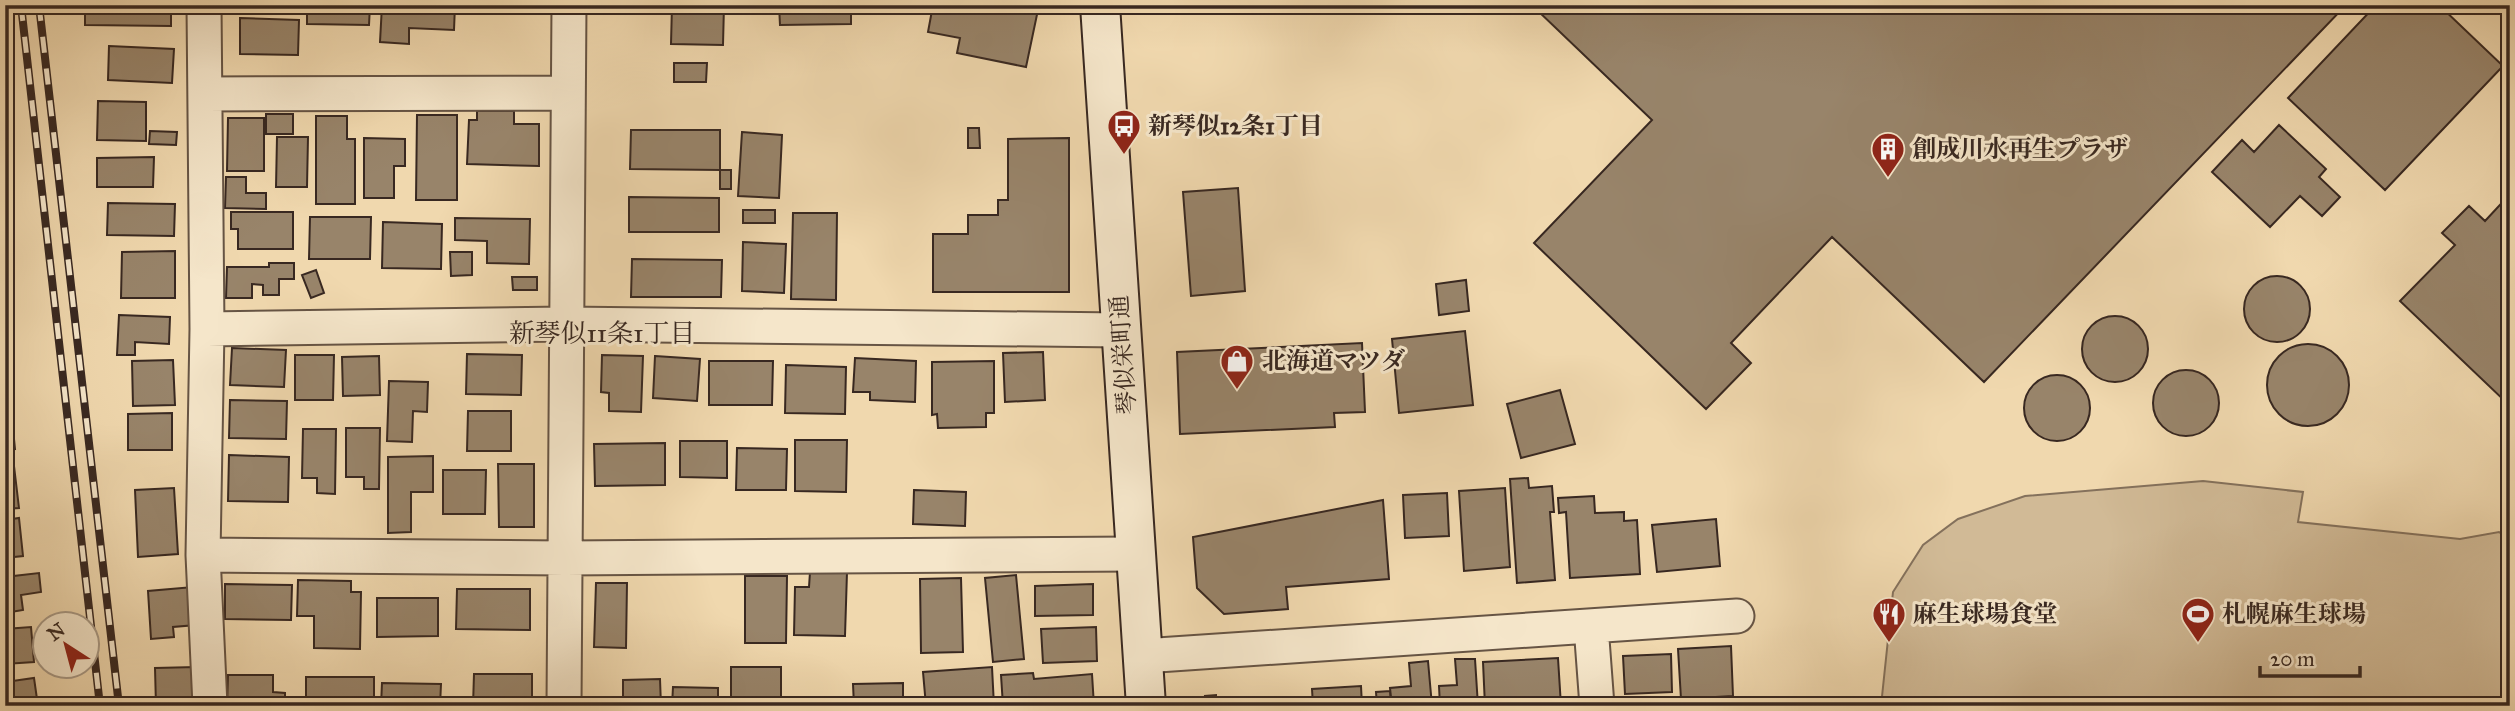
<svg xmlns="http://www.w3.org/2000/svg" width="2515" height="711" font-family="'IM FELL Great Primer','Noto Serif JP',serif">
  <rect width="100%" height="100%" fill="#f0d8ae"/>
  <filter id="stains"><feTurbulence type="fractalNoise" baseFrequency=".00286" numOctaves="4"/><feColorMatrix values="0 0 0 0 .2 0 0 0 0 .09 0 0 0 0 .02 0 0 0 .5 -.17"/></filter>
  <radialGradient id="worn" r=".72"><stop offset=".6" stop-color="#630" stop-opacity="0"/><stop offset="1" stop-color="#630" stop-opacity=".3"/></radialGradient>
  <path fill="#d1ba96" stroke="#84715c" stroke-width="2" d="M2203,481l100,11 -5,30 162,17 39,-7 11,8v166h-629l12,-114 30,-47 35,-26 67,-23z"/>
  <path fill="#98846a" stroke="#382821" stroke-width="2" d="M85,5h86v21l-86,-1z
    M307,5h63l-1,20 -62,-1z
    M382,5h73l-1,25 -45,-2v16l-29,-2z
    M672,5h52l-1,40 -52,-1z
    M779,5h72v19l-71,1z
    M933,5h106l-13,62 -69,-14 3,-15 -32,-6z
    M1542,5h804l-362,377 -152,-145 -101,106 20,20 -45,46 -172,-166 118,-123 -115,-110z
    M2376,5h63l64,61 -118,124 -97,-92z
    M240,18l59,2 -1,35 -58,-1z
    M109,46l65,3 -2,34 -64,-3z
    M674,63h33l-1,19h-32z
    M98,101l48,1v39l-49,-1z
    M477,111h37v13h25v42l-72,-2 2,-44h8z
    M266,114h27v20h-27z
    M417,115h40v85h-41z
    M316,116h31v23h8v65h-39z
    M228,118h36v53h-37z
    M2279,125l47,44 -7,8 21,20 -18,19 -22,-20 -30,31 -58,-55 30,-32 12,12z
    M968,128h11l1,20h-12z
    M631,130h89v40l-90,-1z
    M150,131l27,1 -1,13 -27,-1z
    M742,132l40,3 -3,63 -41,-2z
    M277,137h31l-1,50h-31z
    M364,138l41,1v27h-11v32h-30z
    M1069,138v154h-136v-58h35v-19h30v-15h10v-61z
    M154,157l-1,30h-56v-29z
    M720,170h11v19h-11z
    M226,177h20v16h20v16l-41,-1z
    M1238,188l7,103 -54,5 -8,-104z
    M2510,194v212l-110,-105 55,-56 -13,-12 27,-27 16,15z
    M629,197l90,1v34h-90z
    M108,203l67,1 -1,32 -67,-1z
    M743,210h32v13h-32z
    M231,212h62v37h-55v-20h-7z
    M793,213h44l-1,87 -45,-1z
    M310,217h61l-1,42h-61z
    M455,218l75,1 -1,45 -42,-1v-22l-32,-1z
    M383,222l59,2 -1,45 -59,-1z
    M743,242l43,2 -2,49 -42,-2z
    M175,251v47h-54l1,-46z
    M450,252h22v23l-21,1z
    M632,259l90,1 -1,37h-90z
    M269,263h25v16h-15v16h-16v-10l-11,-1v14h-26l1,-31h42z
    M316,270l8,23 -13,5 -9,-23z
    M2244 309a33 33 0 1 1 66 0a33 33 0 1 1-66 0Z
    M512,277h25v13h-24z
    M1466,280l3,31 -30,4 -3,-31z
    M119,315l51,2 -1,27 -34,-2v13h-18z
    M2082 349a33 33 0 1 1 66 0a33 33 0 1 1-66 0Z
    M1465,331l8,74 -74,8 -7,-74z
    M1362,343l3,69 -31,1 1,14 -155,7 -3,-82z
    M2267 385a41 41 0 1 1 82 0a41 41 0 1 1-82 0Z
    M232,348l54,2 -2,37 -54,-2z
    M1043,352l2,48 -40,2 -2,-49z
    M467,354l55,1 -1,40 -55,-1z
    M295,355h39l-1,45h-38z
    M602,355l41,1 -2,56 -32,-1v-18l-8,-1z
    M379,356l1,39 -37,1 -1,-39z
    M655,356l45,3 -3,42 -44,-3z
    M855,358l61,3 -1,41 -45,-2v-8h-17z
    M173,360l2,45 -42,1 -1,-45z
    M709,361h64l-1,44h-63z
    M994,361v52h-8v14l-48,1 -1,-14 -5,1v-53z
    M786,365l60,2 -1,47 -60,-1z
    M5,367l6,30 -6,1z
    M2153 403a33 33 0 1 1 66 0a33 33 0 1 1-66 0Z
    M2024 408a33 33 0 1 1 66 0a33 33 0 1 1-66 0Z
    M389,381l39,1 -1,30 -14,-1 -1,31 -25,-1z
    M1560,390l15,54 -54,14 -14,-54z
    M230,400l57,1 -1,38 -57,-1z
    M468,411h43v40h-44z
    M172,413v37h-44v-36z
    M5,419h7l3,30 -10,1z
    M346,428h34l-1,61h-15v-12h-18z
    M303,429h33l-1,65 -18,-1v-15h-15z
    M795,440h52l-1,52 -51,-1z
    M680,441h47v37l-47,-1z
    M665,443v42l-70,1 -1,-42z
    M737,448l50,1 -1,41h-50z
    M229,455l60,2 -1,45 -60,-1z
    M433,456v36h-22v40l-23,1v-76z
    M498,464h36v63h-35z
    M14,466l5,42 -14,1v-42z
    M443,470h43l-1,44h-42z
    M1528,478l1,10 23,-2 2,26h-4l5,68 -38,3 -7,-104z
    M174,488l4,66 -40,3 -3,-67z
    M1505,488l5,79 -46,4 -5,-80z
    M914,490l52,2 -1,34 -52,-2z
    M1447,493l2,43 -44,2 -2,-43z
    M1594,496l1,17 29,-1v9l13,-1 3,54 -70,4 -4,-66 -7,1 -1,-15z
    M1383,500l6,79 -103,8 2,22 -64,5 -27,-26 -4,-51z
    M19,518l4,38 -18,2v-38z
    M1716,519l4,47 -63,6 -5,-47z
    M810,572h37l-2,64 -51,-1 1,-48h14z
    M39,573l2,19 -20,3 2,15 -18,3v-36z
    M1016,575l8,84 -31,3 -8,-84z
    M745,576h42l-1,67h-41z
    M961,578l2,74 -42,1 -1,-74z
    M298,580l53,1v11h10l-1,57 -46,-1v-32h-17z
    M596,583h31l-1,65 -32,-1z
    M225,584l67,1 -1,35 -66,-1z
    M1093,584v31l-58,1v-30z
    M193,587l3,38 -23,2 1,10 -23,2 -3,-48z
    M457,589h73v41l-74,-1z
    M377,598h61v38l-61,1z
    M31,627l3,35 -29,2v-35z
    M1096,627l1,34 -54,2 -2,-34z
    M1731,646l2,50 -52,3 -3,-50z
    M1671,654l1,38 -47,2 -2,-38z
    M1558,658l3,48h-76l-2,-44z
    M1455,659h20l3,47h-38l-1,-20 18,-1z
    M1428,661l4,45h-40l-2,-18 21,-2 -2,-23z
    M196,667l1,39h-41l-1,-38z
    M731,667h50v39h-50z
    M992,667l2,39h-68l-3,-34z
    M1033,673l1,6 58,-5 2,32h-91l-2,-31z
    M474,674h58v32h-59z
    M228,675h45v17l12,1v13h-58z
    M306,677h68v29h-68z
    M34,678l4,28h-33v-24z
    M660,679l1,27h-38v-26z
    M382,683l59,1 -1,22h-59z
    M903,683v23h-49l-1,-22z
    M1361,686l1,20h-49l-1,-17z
    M673,687l45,1v18h-46z
    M1390,691l1,15h-14l-1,-14z
    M1216,695v11h-10l-1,-10z
    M1296,699l1,7h-61v-2z"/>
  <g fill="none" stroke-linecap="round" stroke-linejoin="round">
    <defs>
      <path id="minor" d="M204,5l3,324 -4,226 7,151
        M206,94l361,-1
        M207,329l358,-5 556,6
        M203,555l362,3 571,-4
        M1591,626l6,80
        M1143,656l594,-40
        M564,706l5,-701"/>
      <path id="secondary" d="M1100,5l46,701"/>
    </defs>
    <use href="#minor" stroke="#665444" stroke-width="37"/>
    <use href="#secondary" stroke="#382821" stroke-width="42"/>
    <use href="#minor" stroke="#f5e6ca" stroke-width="33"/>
    <use href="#secondary" stroke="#f5e6ca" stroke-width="38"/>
    <defs>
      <path id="rail" d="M21,5l79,701
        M39,5l80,701"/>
    </defs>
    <use href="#rail" stroke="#382821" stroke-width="8"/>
    <use href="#rail" stroke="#f5e6ca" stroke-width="5" stroke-dasharray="16" stroke-linecap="butt"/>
  </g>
  <defs>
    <symbol id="bus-pin" viewBox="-11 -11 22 30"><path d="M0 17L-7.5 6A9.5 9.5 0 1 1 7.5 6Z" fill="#8f2418" stroke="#f5e6ca"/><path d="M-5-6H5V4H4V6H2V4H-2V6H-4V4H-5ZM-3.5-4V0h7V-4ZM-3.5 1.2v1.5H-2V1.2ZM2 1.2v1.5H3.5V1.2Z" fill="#fff"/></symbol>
    <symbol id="building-pin" viewBox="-11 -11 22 30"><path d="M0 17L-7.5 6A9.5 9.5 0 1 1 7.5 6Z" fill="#8f2418" stroke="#f5e6ca"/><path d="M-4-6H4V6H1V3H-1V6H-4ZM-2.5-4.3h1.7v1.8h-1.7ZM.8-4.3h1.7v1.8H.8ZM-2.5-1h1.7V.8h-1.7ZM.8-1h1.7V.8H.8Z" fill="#fff"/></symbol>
    <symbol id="shop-pin" viewBox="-11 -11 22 30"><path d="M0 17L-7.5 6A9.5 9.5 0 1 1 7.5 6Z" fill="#8f2418" stroke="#f5e6ca"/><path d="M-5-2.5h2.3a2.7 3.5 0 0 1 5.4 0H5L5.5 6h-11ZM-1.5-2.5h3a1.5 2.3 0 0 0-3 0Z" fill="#fff"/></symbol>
    <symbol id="restaurant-pin" viewBox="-11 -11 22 30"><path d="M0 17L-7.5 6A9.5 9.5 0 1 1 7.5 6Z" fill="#8f2418" stroke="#f5e6ca"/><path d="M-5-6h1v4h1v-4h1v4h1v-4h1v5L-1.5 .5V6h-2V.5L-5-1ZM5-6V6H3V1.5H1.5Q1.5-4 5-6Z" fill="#fff"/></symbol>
    <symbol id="stadium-pin" viewBox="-11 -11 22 30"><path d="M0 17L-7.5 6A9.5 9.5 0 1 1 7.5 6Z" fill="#8f2418" stroke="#f5e6ca"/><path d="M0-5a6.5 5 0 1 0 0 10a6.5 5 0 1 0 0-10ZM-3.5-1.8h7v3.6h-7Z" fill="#fff"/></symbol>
  </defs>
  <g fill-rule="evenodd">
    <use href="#bus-pin" x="1105" y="107" width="38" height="52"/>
    <use href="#building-pin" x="1869" y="130" width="38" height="52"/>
    <use href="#shop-pin" x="1218" y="342" width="38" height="52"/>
    <use href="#restaurant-pin" x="1870" y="595" width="38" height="52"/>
    <use href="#stadium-pin" x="2179" y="595" width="38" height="52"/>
  </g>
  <g text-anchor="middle" stroke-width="6" stroke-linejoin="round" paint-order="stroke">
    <g font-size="24" font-weight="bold" fill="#382821" stroke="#f5e6ca" text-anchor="start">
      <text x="1148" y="134">新琴似12条1丁目</text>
      <text x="1912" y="157">創成川水再生プラザ</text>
      <text x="1262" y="369">北海道マツダ</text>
      <text x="1913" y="622">麻生球場食堂</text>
      <text x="2222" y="622">札幌麻生球場</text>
    </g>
    <g font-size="24" fill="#382821" stroke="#f5e6ca">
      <text transform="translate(1123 355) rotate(-94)" y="8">琴似栄町通</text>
    </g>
    <g font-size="26" fill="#382821" stroke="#f5e6ca">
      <text x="602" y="342">新琴似11条1丁目</text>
    </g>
  </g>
  <rect width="2515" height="711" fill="none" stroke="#f0d8ae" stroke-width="28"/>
  <rect x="7" y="7" width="2501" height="697" fill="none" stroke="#382821" stroke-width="3.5"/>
  <rect x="14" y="14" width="2487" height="683" fill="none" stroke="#382821" stroke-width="2"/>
  <g transform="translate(66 645) rotate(324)"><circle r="33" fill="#f5e6ca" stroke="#a99a86" stroke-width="2"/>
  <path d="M0-5L12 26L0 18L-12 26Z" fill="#8f2418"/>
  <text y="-10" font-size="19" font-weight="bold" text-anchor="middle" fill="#382821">N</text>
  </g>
  <path d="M2260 666v10h100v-10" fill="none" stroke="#382821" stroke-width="3.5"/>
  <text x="2270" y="666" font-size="21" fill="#382821" stroke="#f5e6ca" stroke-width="5" paint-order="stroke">20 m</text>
  <rect width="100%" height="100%" filter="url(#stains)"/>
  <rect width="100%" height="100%" fill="url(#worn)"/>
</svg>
